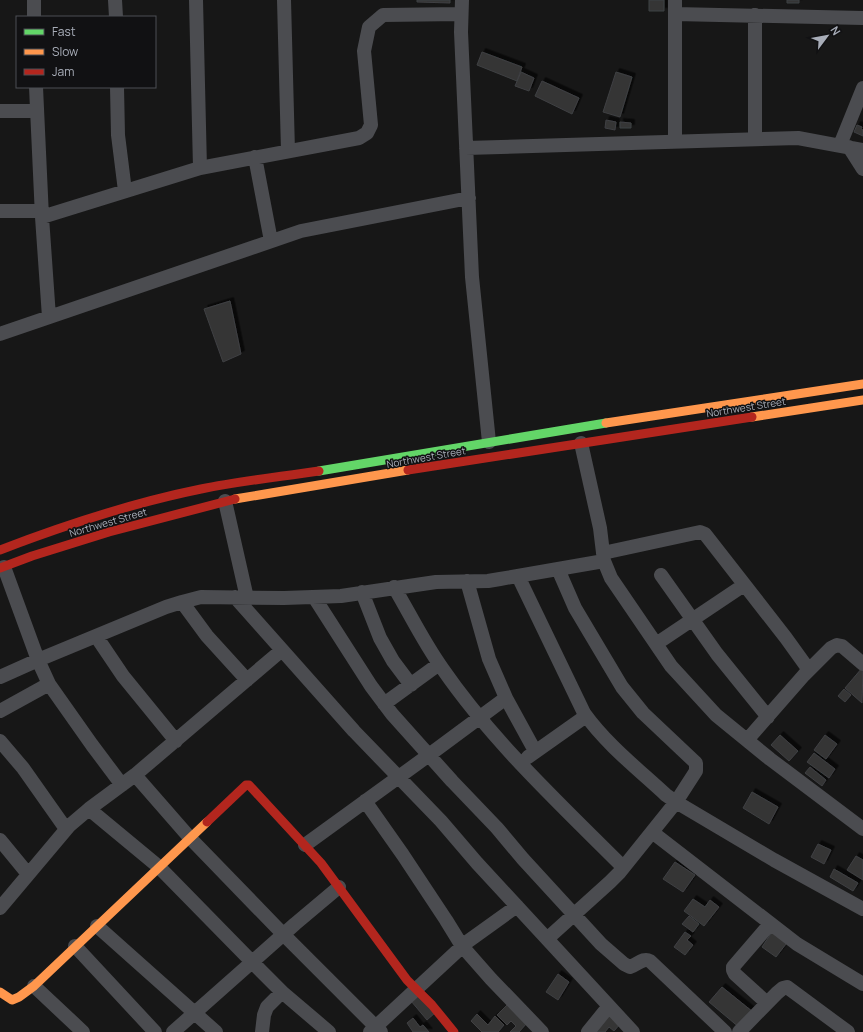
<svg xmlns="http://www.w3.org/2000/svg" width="863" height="1032" font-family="Manrope,sans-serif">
  <defs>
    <filter id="shadow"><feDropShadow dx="3.5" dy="-3.5" stdDeviation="0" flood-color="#0009"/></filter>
  </defs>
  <rect width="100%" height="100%" fill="#171717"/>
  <path fill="#353536" stroke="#3f4043" filter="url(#shadow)" d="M417,0h33v3l-33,-1z
    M649,0h15v11h-15z
    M787,0h12v3h-12z
    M482,52l40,15 -5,14 -40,-16z
    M521,72l13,6 -5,13 -14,-5z
    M616,72l16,5 -12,40 -17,-5z
    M542,81l37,17 -7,16 -37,-18z
    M606,120l10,2 -1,8 -10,-2z
    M620,122l11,1v5h-11z
    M857,125l5,2 -1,2 2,1v6l-9,-4z
    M230,301l11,53 -18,8 -19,-53z
    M862,668h1l-1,35 -17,-15z
    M844,689l7,6 -6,7 -7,-6z
    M780,735l18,16 -9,10 -18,-16z
    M825,735l12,9 -11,15 -12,-9z
    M814,753l21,16 -6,9 -22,-16z
    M810,767l16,13 -4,6 -17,-13z
    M752,792l26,15 -9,17 -26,-16z
    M818,844l13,6 -7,14 -13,-7z
    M856,856l7,4v20l-16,-10z
    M675,862l20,13 -12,17 -20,-13z
    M834,869l24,14 -5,8 -23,-14z
    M693,899l12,8 5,-7 9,7 -15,19 -20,-15z
    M689,916l10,8 -6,8 -11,-8z
    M774,929l15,11 -13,17 -14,-10z
    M685,932l6,4 -4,4 6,5 -8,10 -11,-8z
    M558,974l11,8 -11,18 -12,-8z
    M722,987l31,25 -13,16 -31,-26z
    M420,993l16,19 -9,8 -16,-19z
    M507,1005l20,18 -8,9h-9l6,-6 -5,-5 -4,4 -10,-10z
    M609,1013l12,10 -7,8 -5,-4 -4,5h-12z
    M477,1014l11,11 7,-9 9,9 -6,7h-16l-11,-11z
    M413,1018l7,9 3,-2 6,7h-16l-6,-9z"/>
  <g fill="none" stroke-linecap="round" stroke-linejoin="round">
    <path stroke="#4b4c50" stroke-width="14" d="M115,0l1,17
      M196,0l4,168
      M284,0l4,151
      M462,0l-1,32 11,245 17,165
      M675,0v142
      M675,14l188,4
      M755,15v124
      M34,17v-17
      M36,87l6,130 7,100
      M117,87l1,48 7,56
      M0,111h37
      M840,145l23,-57
      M849,147l14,22
      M466,148l332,-10 65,12
      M255,157l16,84
      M0,211h42
      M42,217l158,-49 159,-30 8,-5 4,-8 -7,-74 5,-24 14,-12 78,-1
      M0,334l301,-103 168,-33
      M581,443l19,85 4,33 7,17 60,88 45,49 54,44 93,70
      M225,501l22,97
      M603,553l97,-21 5,2 81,104 23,32
      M4,567l34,93 11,24 43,61 30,40
      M661,575l56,79 51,63
      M518,576l66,137c23,32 54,56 82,82l10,7 98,58 89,49
      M467,581l22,78 17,39 29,53
      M394,587c16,27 30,56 48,81 51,74 118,136 181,199
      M362,592l18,46 13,23 18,24
      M235,597l119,134 87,90 36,42 156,169
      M314,597l57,89 21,28 60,67 45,47 26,31 78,85 23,20 6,3c7,-2 13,-10 20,-6l75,71
      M182,602l25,34 40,44
      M96,636l27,40 53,65
      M656,644l88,-59
      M0,677l38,-17 128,-53 16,-5 19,-5 83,1 57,-2 95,-14 52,-1 12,-2 104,-18
      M384,704l55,-40
      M0,711l49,-27
      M747,740l57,-65 27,-27 6,-3 5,1 21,18
      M0,741l23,27 43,61
      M528,757l58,-41
      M135,775l55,63 93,96 98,98
      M365,801l38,54 43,65 16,26 29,33 51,53
      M89,809l70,58 102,104 21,21 47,40
      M652,832l145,112 66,40
      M0,840l28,34
      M305,845l124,-90 77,-57
      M0,908l69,-82 20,-17 46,-34 147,-125
      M97,926l119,106
      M548,938l62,-56 9,-9 57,-71 20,-31v-8l-53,-50 -21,-26 -47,-79 -17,-39
      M75,946l80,86
      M34,986l49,46
      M767,1003l-32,-29 -2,-4v-3l37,-43
      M173,1032l122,-108 44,-37
      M262,1032l2,-17 3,-8 15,-15
      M370,1032l97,-90 50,-36
      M588,1032l21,-26
      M739,1032l38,-39 6,-5 4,-1 61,45"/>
    <path stroke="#63d668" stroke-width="9" d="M319,471l287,-48"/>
    <path stroke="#ff974d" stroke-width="9" d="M752,417l111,-17
      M606,423l257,-39
      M235,499l173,-29
      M0,992l12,8 7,-3 15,-11 173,-164"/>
    <path stroke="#b3261e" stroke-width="9" d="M408,470l344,-53
      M0,550c65,-25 132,-47 201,-61 39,-8 78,-12 118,-18
      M0,568l32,-12 77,-24 126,-33
      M207,822l39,-37h3l72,78 86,117 25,25 22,27"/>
  </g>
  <g text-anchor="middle" stroke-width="3" stroke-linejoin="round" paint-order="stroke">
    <g font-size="10" fill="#a8adb8" stroke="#111113">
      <text transform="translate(746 407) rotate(-9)" y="4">Northwest Street</text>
      <text transform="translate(426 457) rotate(-10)" y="4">Northwest Street</text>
      <text transform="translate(108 522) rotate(-16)" y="4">Northwest Street</text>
    </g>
  </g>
  <rect x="16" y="16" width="140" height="72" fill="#111113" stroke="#4d4f55"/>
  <rect x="24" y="29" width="20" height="6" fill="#63d668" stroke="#4d4f55"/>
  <text x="52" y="36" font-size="12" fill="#a8adb8">Fast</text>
  <rect x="24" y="49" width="20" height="6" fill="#ff974d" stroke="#4d4f55"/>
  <text x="52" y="56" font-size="12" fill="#a8adb8">Slow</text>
  <rect x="24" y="69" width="20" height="6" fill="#b3261e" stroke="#4d4f55"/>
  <text x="52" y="76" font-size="12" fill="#a8adb8">Jam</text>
  <g transform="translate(827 36) rotate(58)" stroke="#111113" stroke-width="3" paint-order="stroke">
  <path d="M0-3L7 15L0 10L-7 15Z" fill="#a8adb8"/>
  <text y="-6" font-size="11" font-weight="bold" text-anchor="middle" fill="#a8adb8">N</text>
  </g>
</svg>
